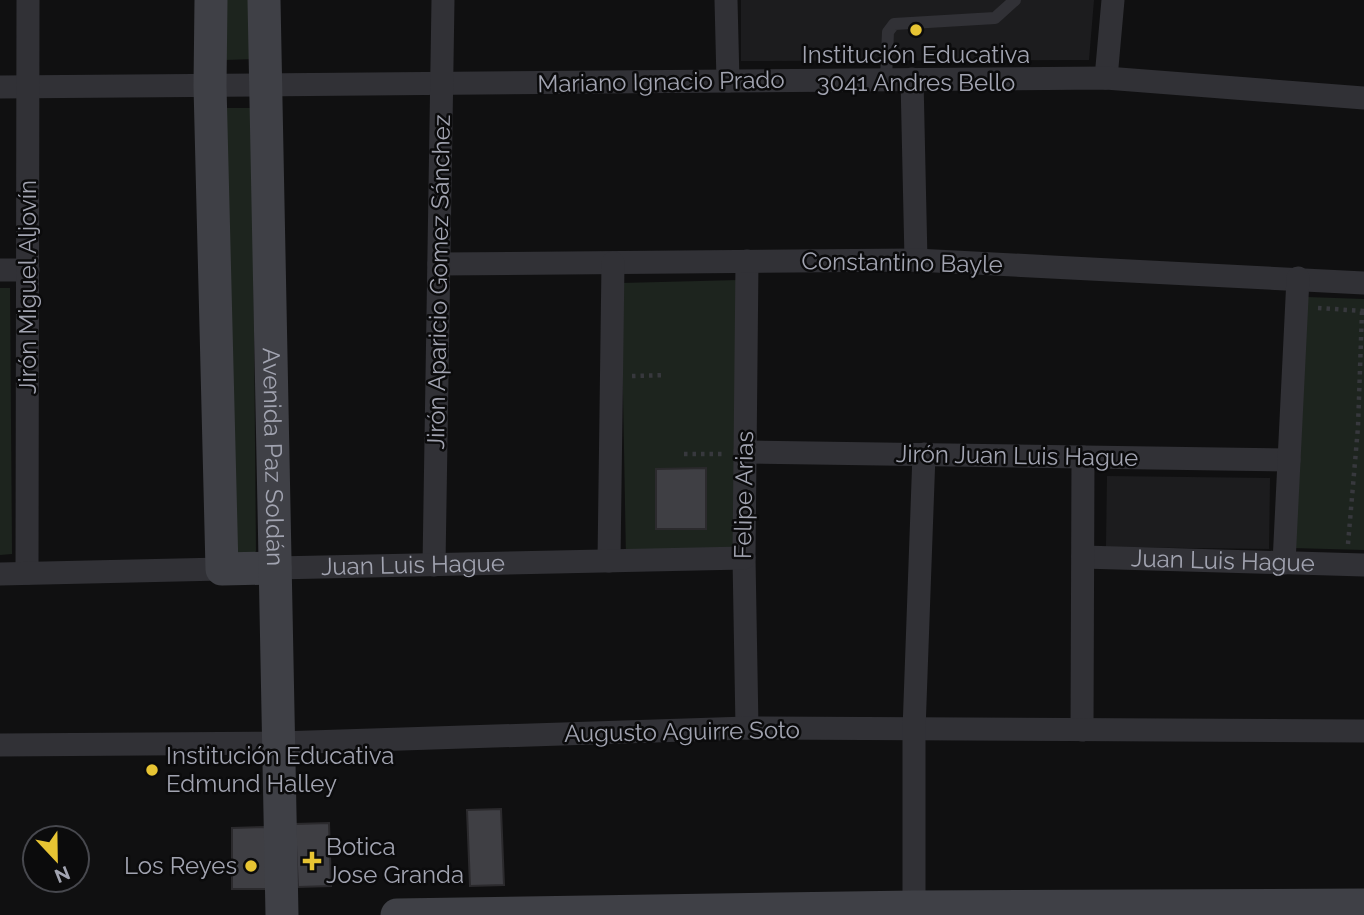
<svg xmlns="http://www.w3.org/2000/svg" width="1364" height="915" viewBox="0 0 1364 915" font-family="Raleway,sans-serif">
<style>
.built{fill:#1c1c1e}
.green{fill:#1d241e}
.building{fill:#3f3f44;stroke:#2b2a2d;stroke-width:2}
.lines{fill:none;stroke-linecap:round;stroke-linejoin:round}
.path{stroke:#37383d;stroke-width:4.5;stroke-dasharray:3.5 5;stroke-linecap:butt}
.lane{stroke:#313136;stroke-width:12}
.street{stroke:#313136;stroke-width:23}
.secondary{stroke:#3f4046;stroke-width:33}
.poi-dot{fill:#e7c433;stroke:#0b0b0c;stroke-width:2.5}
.labels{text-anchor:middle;stroke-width:5;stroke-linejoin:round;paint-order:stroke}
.poi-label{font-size:24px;fill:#a2a4b1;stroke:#0b0b0c;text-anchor:start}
.street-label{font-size:24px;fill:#a2a4b1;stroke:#0b0b0c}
</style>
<rect width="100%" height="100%" fill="#101011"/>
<g class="built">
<path d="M741 0H1094L1089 60 741 61Z"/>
<path d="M1107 476 1270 478 1269 549 1106 547Z"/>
</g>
<g class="green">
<path d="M225 0H254L255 59 225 60Z"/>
<path d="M226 108H252L256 556H230Z"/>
<path d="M739 280 742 555 626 558 621 283Z"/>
<path d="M0 288H10L12 554 0 555Z"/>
<path d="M1307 297 1364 299V550L1292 548Z"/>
</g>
<g class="building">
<path d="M706 468V529H656V469Z"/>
<path d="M501 809 504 885 470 886 467 810Z"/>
<path d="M329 823 331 886 298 887 295 824Z"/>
<path d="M266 827V889H232V828Z"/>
</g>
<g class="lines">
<g class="path">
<path d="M1318 308 1364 311"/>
<path d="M632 376 666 375"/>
<path d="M684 454H726"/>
<path d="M1348 544 1358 427 1362 311"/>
</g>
<path class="lane" d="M886 79 888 32 894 24 995 18 1015 0"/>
<g class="street">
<path d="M726 0 728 81"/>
<path d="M1106 78 1113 0"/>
<path d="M912 79 916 260"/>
<path d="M0 87 1106 78 1364 98"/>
<path d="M747 261 744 558 747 728"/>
<path d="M439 264 916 260 1364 283"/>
<path d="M0 270H28"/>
<path d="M745 452 1289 460"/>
<path id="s1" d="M1083 557 1364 565"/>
<path d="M609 561 613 263"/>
<path d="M1284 563 1298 278"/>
<path d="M434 565 443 0"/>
<path id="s2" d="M275 568 744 558"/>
<path d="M27 573 28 0"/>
<path d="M0 574 222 569"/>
<path d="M1082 730 1083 457"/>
<path d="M0 745 279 743 747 728 1364 731"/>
<path d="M914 907V730L924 454"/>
</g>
<g class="secondary">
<path d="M211 0 210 86 222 569 275 568"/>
<path id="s3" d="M264 0 282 915"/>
<path d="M397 915 914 907 1364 905"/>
</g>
</g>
<g class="poi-dot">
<circle cx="916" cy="30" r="7"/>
<circle cx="152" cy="770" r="7"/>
<path d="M308.5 850.5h7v7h7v7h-7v7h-7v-7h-7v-7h7z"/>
<circle cx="251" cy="866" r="7"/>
</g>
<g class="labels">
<g class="poi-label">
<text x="916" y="63" text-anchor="middle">Institución Educativa<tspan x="916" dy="28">3041 Andres Bello</tspan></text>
<text x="166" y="764">Institución Educativa<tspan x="166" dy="28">Edmund Halley</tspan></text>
<text x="326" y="855">Botica<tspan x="326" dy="28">Jose Granda</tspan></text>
<text x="237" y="874" text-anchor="end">Los Reyes</text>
</g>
<g class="street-label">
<text transform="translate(661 82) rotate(-1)" y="8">Mariano Ignacio Prado</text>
<text transform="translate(902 263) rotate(1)" y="8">Constantino Bayle</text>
<text transform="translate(439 282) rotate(-89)" y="8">Jirón Aparicio Gomez Sánchez</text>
<text transform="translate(28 287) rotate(-90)" y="8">Jirón Miguel Aljovín</text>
<text transform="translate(1017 456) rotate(1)" y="8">Jirón Juan Luis Hague</text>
<text dy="8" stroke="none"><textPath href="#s3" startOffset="457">Avenida Paz Soldán</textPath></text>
<text transform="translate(744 495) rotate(-89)" y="8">Felipe Arias</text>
<text dy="8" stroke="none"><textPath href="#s1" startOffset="140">Juan Luis Hague</textPath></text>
<text dy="8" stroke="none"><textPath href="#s2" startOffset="138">Juan Luis Hague</textPath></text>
<text transform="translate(682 732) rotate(-1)" y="8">Augusto Aguirre Soto</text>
</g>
</g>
<g transform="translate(56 859) rotate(158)"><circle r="33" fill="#0b0b0c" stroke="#47484e" stroke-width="2"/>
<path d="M0-5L12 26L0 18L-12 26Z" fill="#e7c433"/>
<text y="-10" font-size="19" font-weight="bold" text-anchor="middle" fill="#a2a4b1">N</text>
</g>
</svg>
